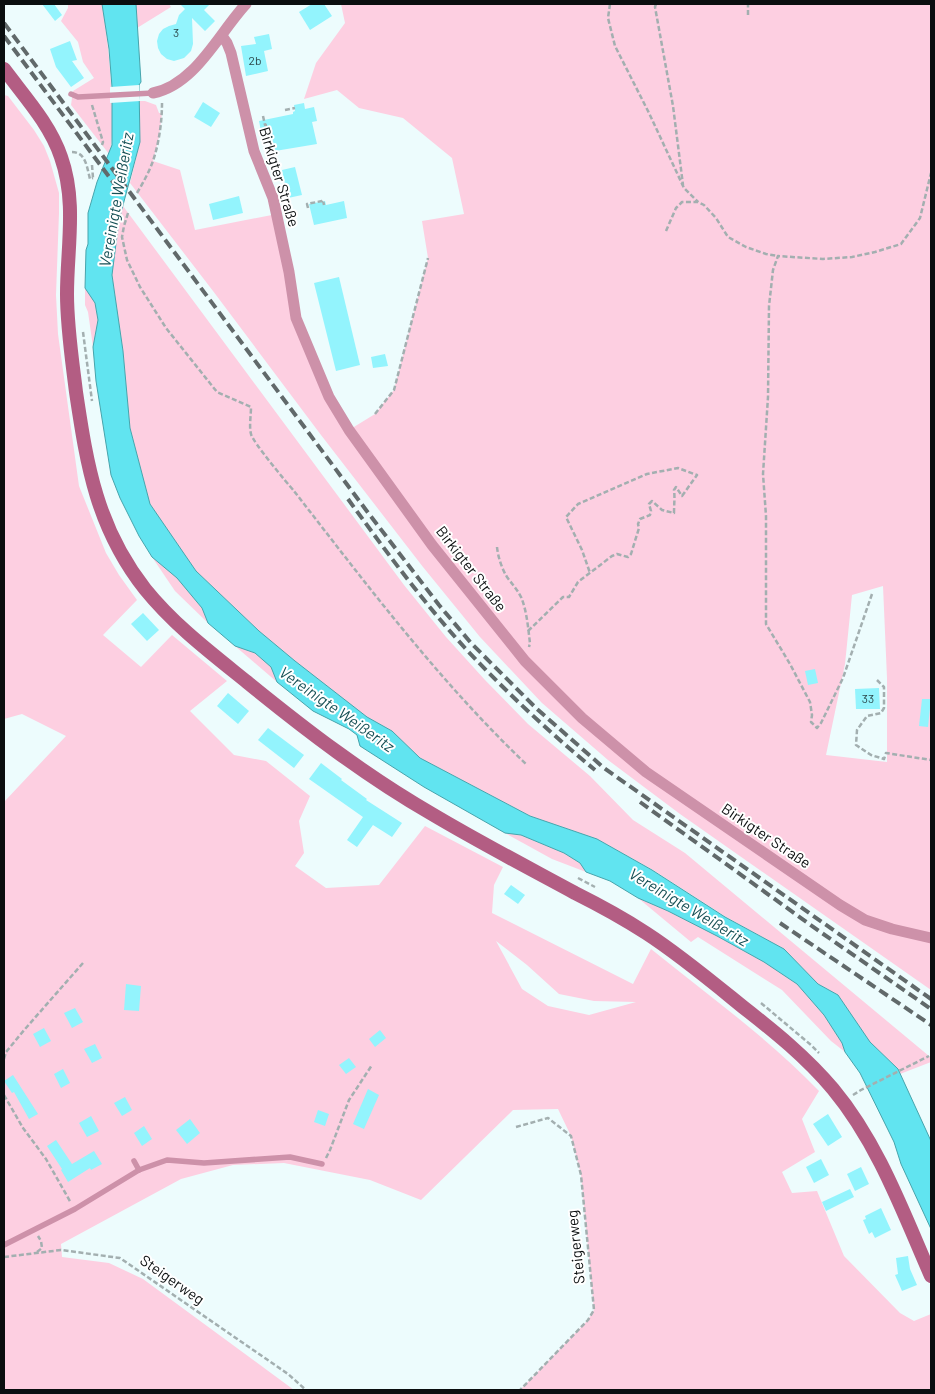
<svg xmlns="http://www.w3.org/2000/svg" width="935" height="1394" viewBox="0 0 935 1394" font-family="Barlow,sans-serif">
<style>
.green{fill:#fdcfe1;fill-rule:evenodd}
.water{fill:#61e4f0;stroke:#47a4ac}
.pier{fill:#edfcfd}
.building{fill:#93f4fd}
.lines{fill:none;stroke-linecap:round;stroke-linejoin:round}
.path{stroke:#a3afb0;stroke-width:2.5;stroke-dasharray:5 2.5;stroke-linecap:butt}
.service{stroke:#cd91a9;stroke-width:5.5}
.minor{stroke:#cd91a9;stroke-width:11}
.secondary{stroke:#b35d83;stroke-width:14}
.rail{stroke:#61696a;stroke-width:4;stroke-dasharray:10 5;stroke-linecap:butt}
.labels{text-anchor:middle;stroke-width:4;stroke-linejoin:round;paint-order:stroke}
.number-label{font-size:12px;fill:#2c484a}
.street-label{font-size:15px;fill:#0a0e0f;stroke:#fff}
.water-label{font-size:16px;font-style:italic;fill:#165055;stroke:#fff}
</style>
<rect width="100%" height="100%" fill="#edfcfd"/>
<g class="green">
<path d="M68 4H102C108 41 112 78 112 116 112 129 113 142 109 154L71 105 73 91 94 78 83 62 78 42 61 21 68 8Z"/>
<path d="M136 4H169L171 7 137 28Z"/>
<path d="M341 4H931V990L680 814 608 760 542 703 480 637 423 567 321 435 213 291 130 183 140 142V101H145L156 105 159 113H162L159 137 153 161 180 170 195 230 277 214 296 318 349 430 375 414 394 390 428 258 422 221 464 214 452 158 403 118 359 108 337 90 304 99 316 63 345 23ZM883 586 887 678V762L826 755 845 664 852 595Z"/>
<path d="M4 95 8 96 34 130 44 146 50 161 59 193V213L56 295 58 334 79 486 106 553 119 575 137 600 103 635 141 667 172 635 227 681 190 711 234 755 266 761 310 796 299 821 304 853 295 866 326 888 379 885 425 826 503 867 494 885 492 913 633 984 651 949C708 995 768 1038 819 1091L802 1119 815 1152 782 1172 792 1193 817 1191 844 1256 900 1313 914 1321 931 1314V1390H520L588 1320 594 1310 581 1175 571 1136 558 1109 513 1110 421 1200 370 1180 284 1163 233 1165 181 1179 61 1244 62 1257 109 1263 143 1279 294 1390H4V802L66 736 22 714 4 719ZM496 941 527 965 559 994 594 1001 636 1002 589 1015 548 1006 522 989Z"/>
<path d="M123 206 404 585 446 637 485 680 528 724 590 776 633 820 685 853 929 1056 931 1058V1062L900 1074 898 1069 870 1042 838 995 818 984 784 949 726 917 653 870 597 839 530 816 420 758 392 731 367 717 295 661 259 631 196 571 150 504 130 428 123 351 112 275 119 220Z"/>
<path d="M85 288 95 303 98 320 93 347 88 312 85 305Z"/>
<path d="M152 557 177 578 202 608 208 623 175 591Z"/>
<path d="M235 646 255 653 271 667 277 682Z"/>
<path d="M505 833 521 835 564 853 580 863 586 872 552 859Z"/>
<path d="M638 898 668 911 717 936 764 962 797 984 824 1015 842 1043 845 1052 831 1041 782 990 698 937 691 942Z"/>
</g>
<path class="water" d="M102 4H136L141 82 139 85 140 142 119 220 112 275 123 351 130 428 150 504 196 571 259 631 295 661 367 717 392 731 420 758 530 816 597 839 652 870 725 917 784 949 818 984 838 995 870 1042 898 1069 931 1141V1229L901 1164 894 1142 860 1073 845 1052 842 1043 824 1015 797 984 764 962 717 936 668 911 638 898 610 881 586 872 580 863 564 853 521 835 505 833 424 787 360 746 357 735 349 729 313 711 277 682 271 667 255 653 235 646 208 623 202 608 177 578 152 557 139 536 120 498 111 475 96 381 93 347 98 320 95 303 85 288 86 250 88 244V213L97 182 112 145V87L109 49Z"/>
<path class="pier" d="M139 85 140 101 110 103V87Z"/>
<g class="building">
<path d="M42 4H54L62 15 55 21Z"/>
<path d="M180 4H210L204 10 215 21 205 31 192 18 193 44 191 51 184 58 174 61 167 59 161 54 158 48 157 41 159 34 163 29 169 26 176 24 179 15 185 9Z"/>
<path d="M312 4H324L332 16 310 30 299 12Z"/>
<path d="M269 34 272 49 264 51 268 71 246 76 241 46 256 44 254 37Z"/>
<path d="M70 41 77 60 72 61 84 78 71 87 56 67 50 49Z"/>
<path d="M203 102 220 113 211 127 194 117Z"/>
<path d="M304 103 305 109 314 107 317 121 312 122 317 144 275 151 274 147 271 148 268 130 261 131 259 121 293 114V112L295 111 294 105Z"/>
<path d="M295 167 302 195 288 198 282 170Z"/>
<path d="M239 196 243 213 213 220 209 204Z"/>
<path d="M325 201 326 205 344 201 347 218 314 225 309 204Z"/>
<path d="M339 277 360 365 336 371 314 283Z"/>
<path d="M385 354 388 366 373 368 371 357Z"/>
<path d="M143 613 159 630 147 641 131 624Z"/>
<path d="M815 669 818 683 808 685 805 671Z"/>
<path d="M879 688 880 709H856L855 689Z"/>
<path d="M228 693 249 711 238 724 217 706Z"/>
<path d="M922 699H931L928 727 919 726Z"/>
<path d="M268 728 304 755 294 768 258 740Z"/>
<path d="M321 763 342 779 341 780 367 799 366 800 402 823 392 837 373 825 357 847 347 840 363 817 309 779Z"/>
<path d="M511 885 525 895 518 904 504 894Z"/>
<path d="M126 984 141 986 139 1011 124 1010Z"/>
<path d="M75 1008 83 1022 72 1028 64 1013Z"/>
<path d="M44 1028 51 1041 40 1047 33 1034Z"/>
<path d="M380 1030 386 1038 375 1047 369 1039Z"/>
<path d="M95 1044 102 1058 92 1063 84 1049Z"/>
<path d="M349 1058 356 1067 346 1074 339 1065Z"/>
<path d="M63 1069 70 1083 61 1088 54 1074Z"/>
<path d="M13 1075 38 1114 29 1119 14 1092 12 1093 4 1081Z"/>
<path d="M368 1089 379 1095 364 1129 353 1124Z"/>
<path d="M125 1097 132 1110 122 1116 114 1103Z"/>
<path d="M318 1110 329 1114 325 1126 314 1122Z"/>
<path d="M828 1114 842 1137 828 1146 813 1124Z"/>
<path d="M91 1116 99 1131 87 1137 79 1123Z"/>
<path d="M190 1119 200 1133 187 1144 176 1130Z"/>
<path d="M144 1126 152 1139 142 1146 134 1133Z"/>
<path d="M56 1140 72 1164 94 1151 102 1164 91 1170 90 1168 68 1182 61 1170 62 1169 47 1146Z"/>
<path d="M821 1159 829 1175 814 1183 806 1167Z"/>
<path d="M861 1167 869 1184 855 1191 847 1174Z"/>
<path d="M850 1189 854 1197 826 1211 822 1202Z"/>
<path d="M881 1208 891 1230 875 1238 872 1232 869 1234 863 1220 866 1219 865 1216Z"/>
<path d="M908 1256 910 1269 917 1285 902 1291 895 1275 898 1274 896 1258Z"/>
</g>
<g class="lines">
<g class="path">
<path d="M610 4 608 18 615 46 649 113 684 188 698 202"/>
<path d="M656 4 655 7 673 106 683 185"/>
<path d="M748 15V4"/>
<path d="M92 105 103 142 102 145"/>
<path d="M285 110 295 108"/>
<path d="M263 116 265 125H267"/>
<path d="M72 152C86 152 87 168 90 179L93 178"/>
<path d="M92 165 93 178"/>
<path d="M137 193C143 183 149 172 153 161 159 143 162 122 162 103"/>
<path d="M308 208 307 204 322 201 323 200 324 205"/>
<path d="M128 213 124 226 122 237 127 260 140 287 166 328 217 392 251 407C251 415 249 427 251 434 252 441 287 483 294 491 367 585 439 681 526 764"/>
<path d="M666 231 676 208 682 202H698L704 205 716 218 728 237 746 247 766 254 778 256"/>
<path d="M83 332 92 401"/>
<path d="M375 414 394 390 428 258"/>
<path d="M497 547C498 557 502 569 507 577 512 584 517 589 521 597 527 611 528 628 530 643L529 647"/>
<path d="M872 594 843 678 821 723 817 728 811 722 812 715 810 702 790 664 766 624V516L763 474 768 397 769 306 773 270 778 256 823 259 852 257 875 252 901 244 920 218 931 173"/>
<path d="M528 631 563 597H569L578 582 612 556 617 554 628 557 631 554 639 528 638 524 640 519 650 515 651 511 649 504 652 501 662 510 674 513C674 505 675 497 674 490L676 487 682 496 697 475 678 468 647 474 578 504 566 517 582 550 590 573"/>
<path d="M877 680 884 687V708L881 713 867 716 857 730 856 745 871 755 884 759 886 753 931 760"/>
<path d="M578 878 595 887"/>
<path d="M761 1003 811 1045 819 1053"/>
<path d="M4 1059 6 1052 25 1029 83 963"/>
<path d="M4 1095 23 1128 46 1159 71 1203"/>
<path d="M853 1095 861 1090 929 1056"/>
<path d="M516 1127 548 1118 571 1136 581 1175 594 1310 588 1320 520 1390"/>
<path d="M326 1158 330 1150 349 1100 372 1065"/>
<path d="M37 1252 42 1248 41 1241 38 1236"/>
<path d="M4 1257 61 1250 120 1258 288 1374 306 1390"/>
</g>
<g class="service">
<path d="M71 94 78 97 153 93"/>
<path d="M134 1161 139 1170"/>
<path d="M4 1245 75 1209 139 1170 167 1160 204 1163 290 1157 322 1164"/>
</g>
<g class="minor">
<path d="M222 36 227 43 231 53 254 151 273 198 289 272 296 318 329 397 349 430 432 545 525 661 582 718 646 772 840 905 865 920 892 929 931 938"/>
<path d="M153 93C195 85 219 33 246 4"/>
</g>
<path class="secondary" d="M4 69C24 96 50 124 61 157 77 202 67 248 67 294 67 327 72 359 76 392 87 466 97 528 145 589 174 625 211 653 247 682 306 730 366 776 432 814 479 842 527 867 575 893 599 905 623 918 646 933 680 955 711 981 743 1007 775 1032 806 1057 833 1089 878 1143 903 1212 931 1276"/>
<g class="rail">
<path d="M4 23 366 510 439 605 471 643 537 709 604 768 931 999"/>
<path d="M4 36 119 190"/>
<path d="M348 499C385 550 423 602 465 648 506 692 549 732 595 770"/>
<path d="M640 802 819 931 931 1009"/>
<path d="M780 923 931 1025"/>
</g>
</g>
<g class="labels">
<g class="number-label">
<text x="176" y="37">3</text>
<text x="255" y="65">2b</text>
<text x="868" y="703">33</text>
</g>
<g class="street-label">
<text transform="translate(279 177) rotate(73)" y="5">Birkigter Straße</text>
<text transform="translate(471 569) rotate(52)" y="5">Birkigter Straße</text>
<text transform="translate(766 836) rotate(34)" y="5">Birkigter Straße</text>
<text transform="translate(576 1247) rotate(-96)" y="5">Steigerweg</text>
<text transform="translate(172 1280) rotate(35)" y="5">Steigerweg</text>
</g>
<g class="water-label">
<text transform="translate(116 200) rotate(-80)" y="6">Vereinigte Weißeritz</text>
<text transform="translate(337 709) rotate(35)" y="6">Vereinigte Weißeritz</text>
<text transform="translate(689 907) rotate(31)" y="6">Vereinigte Weißeritz</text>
</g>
</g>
<rect width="935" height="1394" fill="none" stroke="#0a0e0f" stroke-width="10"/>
</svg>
